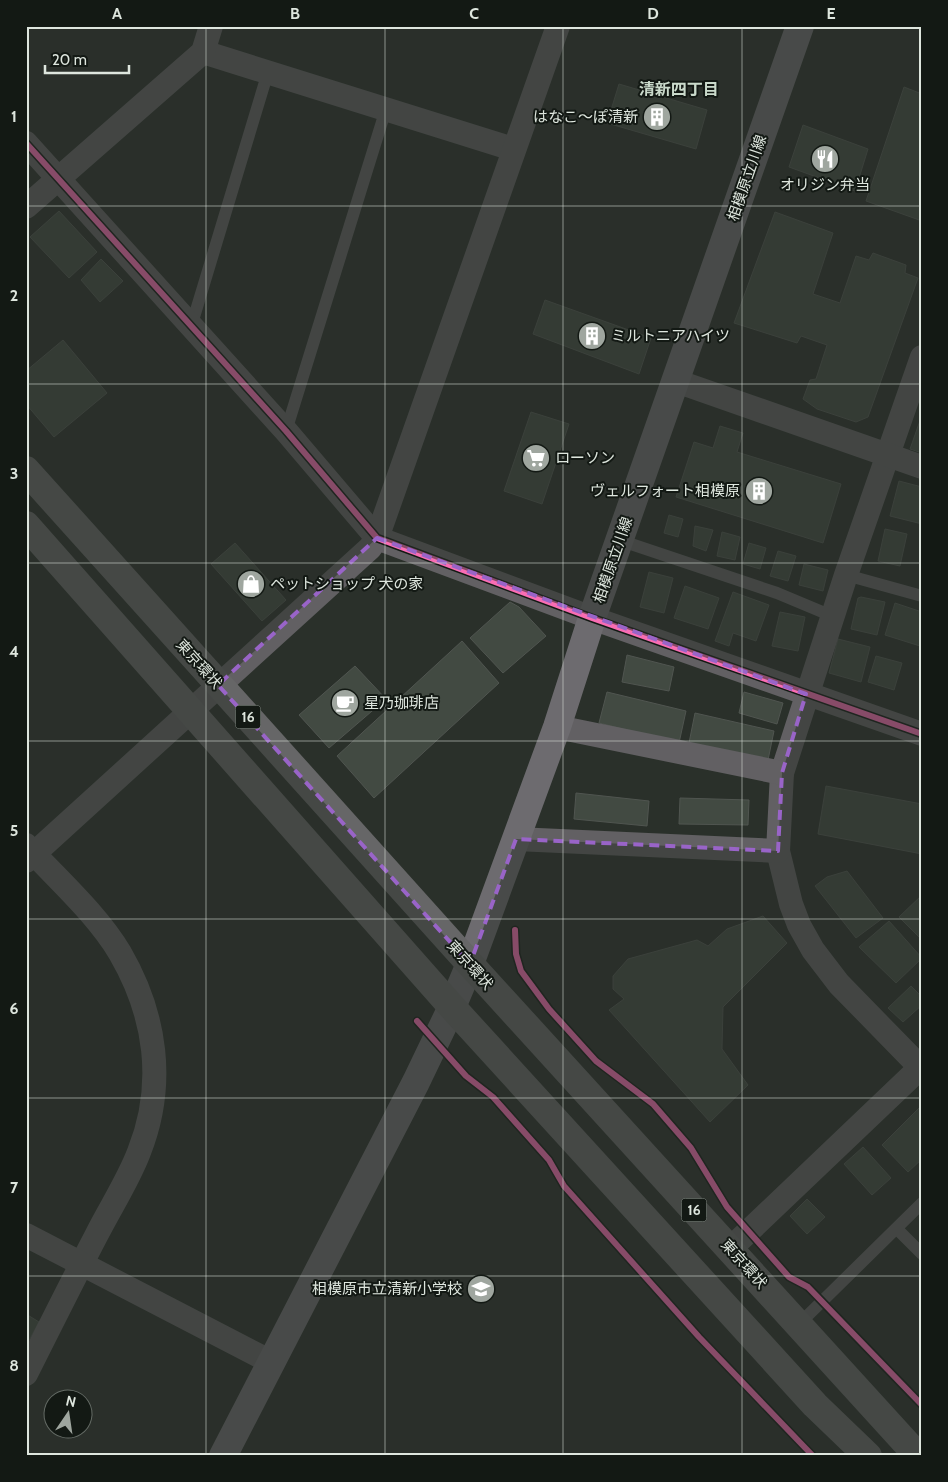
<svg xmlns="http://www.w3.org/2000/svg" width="948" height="1482" viewBox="0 0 948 1482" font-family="Cabin,'Noto Sans JP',sans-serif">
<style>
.building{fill:#424a42;stroke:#505550}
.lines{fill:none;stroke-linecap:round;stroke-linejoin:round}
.lane{stroke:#626063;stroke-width:12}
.street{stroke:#626063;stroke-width:24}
.secondary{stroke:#6d6b6f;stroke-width:28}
.highway{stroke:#666667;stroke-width:28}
.cycleway-casing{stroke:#131914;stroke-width:9}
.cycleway{stroke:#f96db3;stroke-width:6}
.marked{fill:none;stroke:#9964c8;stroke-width:4;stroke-dasharray:10 6;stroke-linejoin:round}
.grid{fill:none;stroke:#dee6de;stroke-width:1;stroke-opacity:0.55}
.labels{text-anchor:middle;stroke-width:4;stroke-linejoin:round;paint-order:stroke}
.shield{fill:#131914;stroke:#a1a8a1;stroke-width:1}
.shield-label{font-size:14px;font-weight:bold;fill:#dee6de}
.poi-label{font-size:15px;fill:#dee6de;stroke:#131914;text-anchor:start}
.street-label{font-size:15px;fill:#dee6de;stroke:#131914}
.neighbourhood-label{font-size:16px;font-weight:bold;fill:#cadacb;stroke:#131914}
.neatline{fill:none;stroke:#dee6de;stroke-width:2}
.grid-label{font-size:16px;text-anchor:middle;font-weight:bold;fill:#dee6de}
</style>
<rect width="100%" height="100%" fill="#2a302a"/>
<g class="building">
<path d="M619 84 707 110 696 149 607 123Z"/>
<path d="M904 87 922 94V221L866 201Z"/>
<path d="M803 125 868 149 855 191 789 167Z"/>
<path d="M59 211 97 252 69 278 30 237Z"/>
<path d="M775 212 833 233 813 294 840 303 856 256 869 260 873 253 906 265 905 273 918 278 868 417 856 422 817 409 803 399 810 380 816 379 827 345 801 336 797 343 734 323Z"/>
<path d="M101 259 123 281 100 302 81 280Z"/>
<path d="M545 300 651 338 639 374 533 334Z"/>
<path d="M63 340 107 393 54 437 26 404V371Z"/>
<path d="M531 412 569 424 542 504 504 491Z"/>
<path d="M922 415V453L910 449Z"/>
<path d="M720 426 743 433 737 452 841 484 823 543 676 497 694 442 713 448Z"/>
<path d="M899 481 922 487V524L890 516Z"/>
<path d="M669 515 683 519 678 537 664 533Z"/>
<path d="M695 526 713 530 706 551 693 546Z"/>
<path d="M885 529 907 534 900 566 878 561Z"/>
<path d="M722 532 740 537 735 560 717 556Z"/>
<path d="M235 543 286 600 262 621 211 564Z"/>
<path d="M749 543 766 548 760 569 743 564Z"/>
<path d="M778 551 796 556 788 581 770 576Z"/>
<path d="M804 564 828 570 823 591 799 585Z"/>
<path d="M649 572 673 578 664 613 640 607Z"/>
<path d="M685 586 719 598 708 629 674 618Z"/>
<path d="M733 592 769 605 756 641 733 633 729 646 715 641Z"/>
<path d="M861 597 885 602 877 635 851 629 858 598Z"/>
<path d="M510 602 519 607 546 636 503 673 470 638Z"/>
<path d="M895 603 922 612 920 646 885 635Z"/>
<path d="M780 612 805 617 798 651 772 646Z"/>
<path d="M838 639 870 647 861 682 829 673Z"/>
<path d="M462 641 499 683 374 798 337 756Z"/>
<path d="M627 655 674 667 669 691 622 682Z"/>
<path d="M876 656 902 663 894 690 868 682Z"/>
<path d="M355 666 386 699 329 748 299 715Z"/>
<path d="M607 692 686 711 679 743 599 723Z"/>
<path d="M744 692 783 703 777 724 739 713Z"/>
<path d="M695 713 774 731 768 760 689 743Z"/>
<path d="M826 786 922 804V854L818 834Z"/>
<path d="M576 793 649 801 647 826 574 819Z"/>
<path d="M680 798 749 800 748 825 679 824Z"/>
<path d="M847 871 883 918 856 938 815 886 827 877Z"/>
<path d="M922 895V940L899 917Z"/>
<path d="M763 916 787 943 723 1007 722 1049 748 1085 710 1122 609 1010 624 999 613 989V976L628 959 697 940 708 946 727 929Z"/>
<path d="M889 921 922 958 896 983 859 947Z"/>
<path d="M911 986 922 997V1005L903 1022 888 1008Z"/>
<path d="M922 1105V1159L908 1172 882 1145Z"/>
<path d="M863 1147 891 1178 872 1195 844 1164Z"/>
<path d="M807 1199 825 1217 807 1234 790 1216Z"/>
<path d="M26 1314 39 1322 26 1346Z"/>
</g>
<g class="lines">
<g class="lane">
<path d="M191 327 268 72"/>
<path d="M286 431 386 109"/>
<path d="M619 540 777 593 832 616"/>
<path d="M846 575 922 596"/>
<path d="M897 1229 922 1254"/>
<path d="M799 1324 922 1203"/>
</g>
<g class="street">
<path d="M203 52 513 149"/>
<path d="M26 143 286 431 377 538 592 618 922 734"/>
<path d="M26 207 203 52 211 26"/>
<path d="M922 357 846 575 782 773 778 851 791 904 799 925 813 950 839 984 922 1069"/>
<path d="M676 381 922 467"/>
<path d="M557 727 782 773"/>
<path d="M516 839 778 851"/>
<path d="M26 845C57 879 96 913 120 953 156 1015 166 1084 139 1152 128 1181 110 1208 96 1236 72 1282 49 1328 26 1374"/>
<path d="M26 861 370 548 377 538 558 26"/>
<path d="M26 1235 271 1362"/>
<path d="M730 1249 922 1066"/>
</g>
<path class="secondary" d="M223 1456 416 1082 452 1007 470 964 557 727 592 618 800 26"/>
<g class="highway">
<path d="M26 470 470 964 918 1456"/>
<path d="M26 525 452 1007 815 1405 868 1456"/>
</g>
<defs>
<g id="cycleway">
<path d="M26 143 286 431 377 538 592 618 922 734"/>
<path d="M515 930 516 954 521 971 549 1009 596 1061 653 1104 691 1148 727 1207 789 1277 808 1287 922 1405"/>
<path d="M417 1021 466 1076 493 1097 549 1160 564 1186 699 1337 813 1456"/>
</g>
</defs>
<use href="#cycleway" class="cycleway-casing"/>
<use href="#cycleway" class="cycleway"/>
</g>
<path d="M0 0H948V1482H0ZM377 538 806 694 782 773 778 851 516 839 470 964 218 685Z" fill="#2a302a" fill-opacity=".55" fill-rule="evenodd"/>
<path class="marked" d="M377 538 806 694 782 773 778 851 516 839 470 964 218 685Z"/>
<path class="grid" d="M206 26V1456M385 26V1456M563 26V1456M742 26V1456M26 206H922M26 384H922M26 563H922M26 741H922M26 919H922M26 1098H922M26 1276H922"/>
<defs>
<symbol id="building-disc" viewBox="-11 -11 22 22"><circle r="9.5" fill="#9fa69f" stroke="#131914"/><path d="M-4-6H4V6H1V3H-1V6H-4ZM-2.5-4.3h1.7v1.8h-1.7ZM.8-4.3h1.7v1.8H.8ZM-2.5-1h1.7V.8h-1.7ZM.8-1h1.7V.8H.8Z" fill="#fff"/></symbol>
<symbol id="restaurant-disc" viewBox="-11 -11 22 22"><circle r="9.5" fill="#9fa69f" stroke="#131914"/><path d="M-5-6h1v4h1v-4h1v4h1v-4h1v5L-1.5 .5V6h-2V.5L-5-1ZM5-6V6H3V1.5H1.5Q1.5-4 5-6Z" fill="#fff"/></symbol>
<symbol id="supermarket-disc" viewBox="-11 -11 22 22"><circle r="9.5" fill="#9fa69f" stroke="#131914"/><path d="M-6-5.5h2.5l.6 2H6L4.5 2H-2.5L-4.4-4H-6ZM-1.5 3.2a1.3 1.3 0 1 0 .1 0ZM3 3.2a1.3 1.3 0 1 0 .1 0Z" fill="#fff"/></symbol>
<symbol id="shop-disc" viewBox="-11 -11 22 22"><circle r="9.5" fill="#9fa69f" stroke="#131914"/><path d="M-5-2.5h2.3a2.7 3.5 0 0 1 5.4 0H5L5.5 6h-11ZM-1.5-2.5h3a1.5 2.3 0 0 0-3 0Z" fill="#fff"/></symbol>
<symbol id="cafe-disc" viewBox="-11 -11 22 22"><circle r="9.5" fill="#9fa69f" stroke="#131914"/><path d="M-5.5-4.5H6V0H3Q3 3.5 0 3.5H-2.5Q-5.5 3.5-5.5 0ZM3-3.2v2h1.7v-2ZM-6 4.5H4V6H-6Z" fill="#fff"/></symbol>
<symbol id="school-disc" viewBox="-11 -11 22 22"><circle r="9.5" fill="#9fa69f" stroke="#131914"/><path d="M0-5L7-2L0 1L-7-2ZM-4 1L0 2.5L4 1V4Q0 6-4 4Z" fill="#fff"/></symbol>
</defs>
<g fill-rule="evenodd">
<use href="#building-disc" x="641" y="101" width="32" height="32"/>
<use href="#restaurant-disc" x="809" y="143" width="32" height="32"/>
<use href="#building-disc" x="576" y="320" width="32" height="32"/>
<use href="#supermarket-disc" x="520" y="442" width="32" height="32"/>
<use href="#building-disc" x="743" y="475" width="32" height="32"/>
<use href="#shop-disc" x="235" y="568" width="32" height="32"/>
<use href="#cafe-disc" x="329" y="687" width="32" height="32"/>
<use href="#school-disc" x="465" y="1273" width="32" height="32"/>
</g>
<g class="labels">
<g class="shield">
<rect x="235.5" y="705.5" width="25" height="23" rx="4"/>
<rect x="681.5" y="1198.5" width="25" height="23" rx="4"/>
</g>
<g class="shield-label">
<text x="248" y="722">16</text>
<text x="694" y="1215">16</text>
</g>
<g class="poi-label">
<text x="638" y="122" text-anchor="end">はなこ～ぽ清新</text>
<text x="825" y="190" text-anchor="middle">オリジン弁当</text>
<text x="611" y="341">ミルトニアハイツ</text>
<text x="555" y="463">ローソン</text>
<text x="740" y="496" text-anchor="end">ヴェルフォート相模原</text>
<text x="270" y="589">ペットショップ 犬の家</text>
<text x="364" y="708">星乃珈琲店</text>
<text x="462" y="1294" text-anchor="end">相模原市立清新小学校</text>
</g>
<g class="street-label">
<text transform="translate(747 178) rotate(-71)" y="5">相模原立川線</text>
<text transform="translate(613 560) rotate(-71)" y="5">相模原立川線</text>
<text transform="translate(199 664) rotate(48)" y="5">東京環状</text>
<text transform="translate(470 965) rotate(48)" y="5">東京環状</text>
<text transform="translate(744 1264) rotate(48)" y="5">東京環状</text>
</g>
<g class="neighbourhood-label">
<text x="679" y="95">清新四丁目</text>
</g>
</g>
<rect width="948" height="1482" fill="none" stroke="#131914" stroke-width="55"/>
<g transform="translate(68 1414) rotate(13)"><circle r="24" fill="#131914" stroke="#646b65"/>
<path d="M0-4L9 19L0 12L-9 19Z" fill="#9fa69f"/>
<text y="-8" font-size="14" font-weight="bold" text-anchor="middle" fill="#dee6de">N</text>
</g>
<path d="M45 65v8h84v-8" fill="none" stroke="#dee6de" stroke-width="2.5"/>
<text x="52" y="65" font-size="15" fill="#dee6de" stroke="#131914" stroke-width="4" paint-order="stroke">20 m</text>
<rect x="28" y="28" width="892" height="1426" class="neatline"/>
<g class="grid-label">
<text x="117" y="19">A</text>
<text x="295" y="19">B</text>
<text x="474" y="19">C</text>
<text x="653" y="19">D</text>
<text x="831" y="19">E</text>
<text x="14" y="122">1</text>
<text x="14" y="301">2</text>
<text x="14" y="479">3</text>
<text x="14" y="657">4</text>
<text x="14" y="836">5</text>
<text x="14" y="1014">6</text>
<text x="14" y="1193">7</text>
<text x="14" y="1371">8</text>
</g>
</svg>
